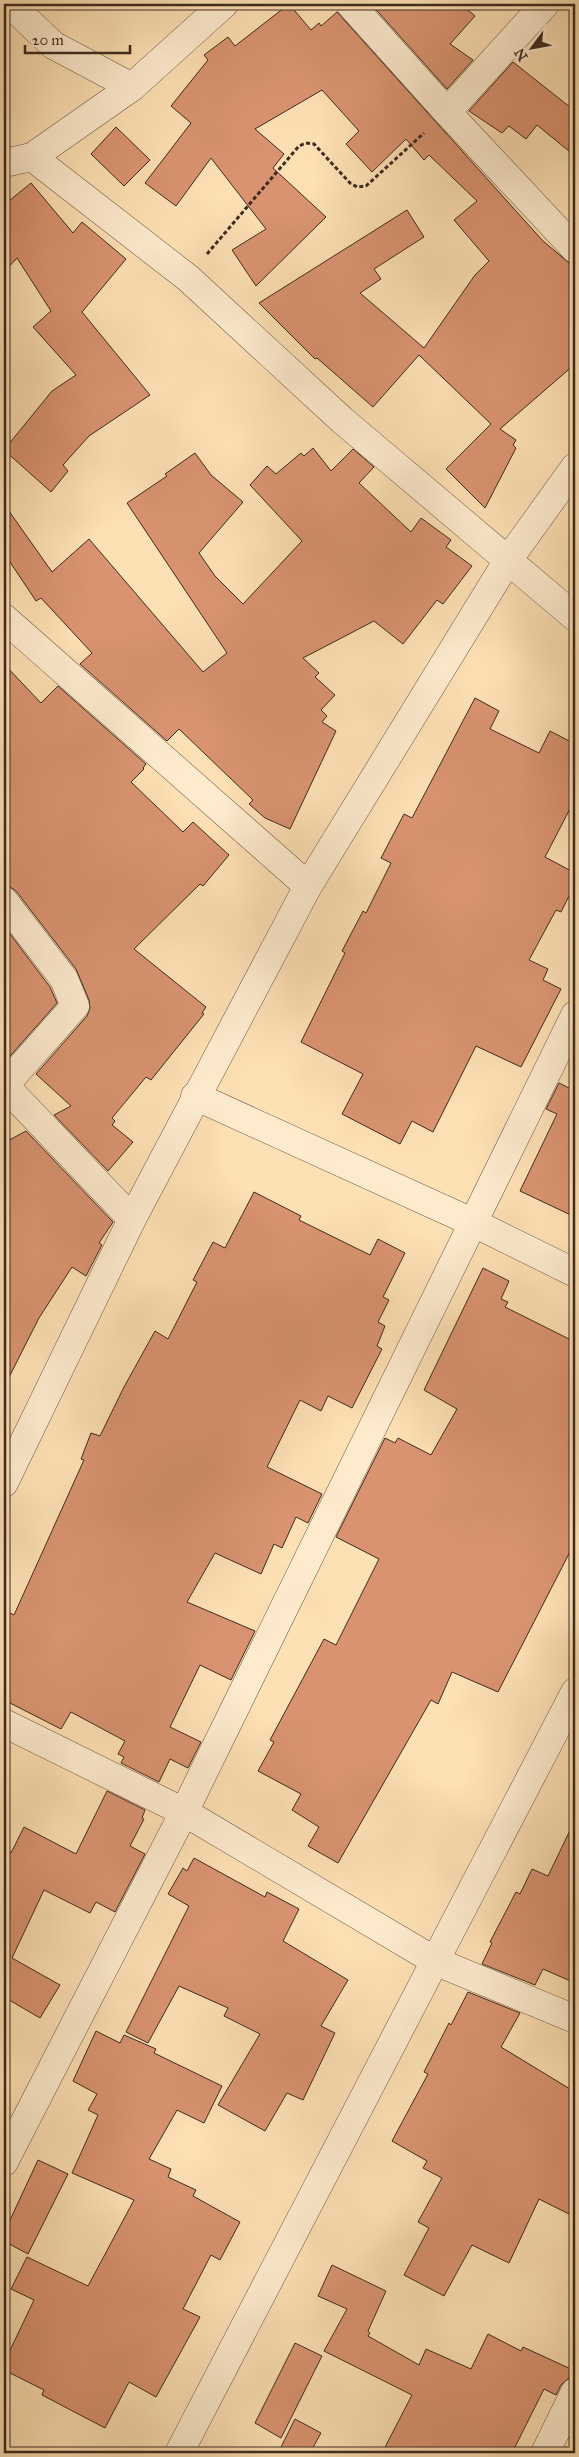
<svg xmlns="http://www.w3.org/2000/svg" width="579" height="2457" viewBox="0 0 579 2457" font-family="'IM FELL Great Primer',serif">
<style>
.building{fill:#d99370;stroke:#3e2a1e}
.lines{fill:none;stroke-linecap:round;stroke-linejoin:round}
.minor-casing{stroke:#6e5844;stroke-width:29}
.path{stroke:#3e2a1e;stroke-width:3;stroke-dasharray:4 2.5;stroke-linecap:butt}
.minor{stroke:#feebce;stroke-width:28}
</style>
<rect width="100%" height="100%" fill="#fde0b4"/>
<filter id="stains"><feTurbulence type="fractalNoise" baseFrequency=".004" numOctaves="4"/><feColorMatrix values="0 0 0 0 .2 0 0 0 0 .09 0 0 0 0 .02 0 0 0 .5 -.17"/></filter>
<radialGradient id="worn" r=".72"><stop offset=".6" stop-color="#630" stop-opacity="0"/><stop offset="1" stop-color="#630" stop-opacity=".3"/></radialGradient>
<g class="building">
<path d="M289 4 311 30 319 23 321 26 337 12 543 241 575 268V364L500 429 516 440 513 445 516 448 485 508 446 469 491 424 419 355 373 407 317 358 315 359 259 303 407 210 424 237 374 269 381 279 360 293 424 348 475 275 489 261 454 220 477 201 429 155 424 160 406 139 372 172 346 144 359 131 322 90 255 129 284 154 273 168 326 217 256 286 232 250 266 229 211 158 176 206 145 183 191 123 171 106 208 60 204 55 228 37 235 46Z"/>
<path d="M371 4H461L475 16 450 44 473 60 447 89Z"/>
<path d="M513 62 575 111V156L537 125 526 139 509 126 502 133 469 111Z"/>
<path d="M116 127 150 160 124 186 91 154Z"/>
<path d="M31 183 73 233 82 222 126 259 82 312 150 395 89 436 63 465 68 471 51 492 4 450 52 391 76 375 33 327 51 311 17 258 4 272V205Z"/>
<path d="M313 448 331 471 353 449 374 467 359 483 411 532 421 518 451 540 446 547 472 566 443 604 437 600 403 644 374 621 303 658 319 673 315 677 335 695 321 710 327 716 322 722 336 731 290 829 265 818 249 804 253 800 179 729 167 741 80 664 92 653 41 598 36 601 4 553V504L52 572 89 539 203 672 227 653 127 503 167 476 165 474 195 453 211 475 243 502 199 553 215 576 243 604 302 541 250 485 267 466 276 474 301 453 304 456Z"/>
<path d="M4 664 41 703 58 686 146 764 143 768 144 769 131 782 183 832 193 822 229 855 203 886 200 884 134 949 206 1007 202 1013 204 1014 151 1080 146 1077 112 1118 115 1121 112 1125 133 1142 108 1171 54 1115 71 1106 36 1074 87 1016 90 1008 89 1000 76 969 16 891 10 887 4 886Z"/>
<path d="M475 698 499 711 490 729 539 753 550 731 575 744V799L545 857 575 873V884L561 912 556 910 529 960 548 969 543 980 561 989 521 1067 476 1046 433 1132 412 1121 400 1144 342 1114 363 1074 301 1042 345 953 342 951 363 911 366 913 391 863 381 858 404 814 412 818Z"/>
<path d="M4 926 50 987 57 1003 4 1063Z"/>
<path d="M575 1075V1217L520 1191 557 1114 546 1109 559 1083 569 1088Z"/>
<path d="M26 1131 113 1222 99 1243 102 1245 86 1276 72 1267 39 1318 4 1387V1143Z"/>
<path d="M254 1192 301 1216 299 1220 370 1255 378 1239 405 1253 383 1297 389 1300 378 1322 385 1326 377 1346 382 1349 352 1408 328 1396 321 1411 300 1400 267 1467 322 1494 308 1523 296 1517 282 1548 274 1544 261 1574 215 1553 187 1602 255 1631 231 1680 200 1665 170 1727 201 1742 188 1768 170 1759 159 1782 121 1763 124 1757 118 1754 125 1741 71 1712 61 1729 4 1700V1610L14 1615 84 1460 81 1459 91 1433 100 1436 124 1387 155 1331 168 1339 197 1282 193 1280 213 1242 225 1248Z"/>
<path d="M483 1268 509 1281 501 1299 508 1302 505 1307 575 1342V1542L498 1692 452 1672 438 1704 431 1700 338 1863 308 1846 319 1827 292 1810 301 1794 258 1771 274 1742 270 1740 324 1639 336 1645 379 1559 336 1537 385 1438 395 1443 398 1438 431 1455 457 1409 424 1390Z"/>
<path d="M107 1791 145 1810 142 1818 144 1819 130 1846 145 1854 115 1912 96 1902 90 1913 44 1890 12 1958 60 1985 40 2018 4 1997V1848L11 1853 24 1827 76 1854Z"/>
<path d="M575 1820V1983L543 1969 535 1985 482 1964 492 1943 490 1942 516 1892 520 1894 532 1869 548 1876Z"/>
<path d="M194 1858 265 1897 267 1892 299 1909 283 1941 348 1980 321 2026 335 2033 303 2100 287 2093 265 2131 218 2105 260 2034 224 2016 228 2008 179 1986 148 2043 126 2032 189 1906 168 1894 183 1868 187 1871Z"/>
<path d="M468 1992 520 2013 501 2047 575 2092V2217L539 2199 509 2263 472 2245 444 2296 404 2275 429 2228 418 2222 442 2178 423 2168 427 2161 392 2141 428 2074 424 2072 449 2023 451 2025Z"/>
<path d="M96 2031 120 2043 124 2035 156 2049 154 2053 222 2086 204 2123 177 2110 149 2159 171 2169 168 2177 196 2190 193 2196 240 2222 220 2260 211 2255 183 2309 200 2317 156 2397 129 2382 105 2428 42 2395 44 2390 4 2370V2363L34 2300 11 2289 27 2257 88 2286 134 2200 72 2173 98 2115 88 2110 97 2094 73 2081Z"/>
<path d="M38 2160 68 2174 28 2254 4 2241V2233Z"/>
<path d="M332 2265 386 2291 368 2331 370 2333 368 2336 419 2365 426 2349 471 2369 488 2334 521 2351 523 2347 573 2370 569 2378 561 2385 556 2395 544 2389 512 2453H382L412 2395 324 2351 347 2309 318 2296Z"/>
<path d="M295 2343 322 2356 281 2438 255 2423Z"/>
<path d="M295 2419 321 2433 310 2453H278Z"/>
</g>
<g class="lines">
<defs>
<g id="minor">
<path d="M10 4 53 45 132 87"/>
<path d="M350 4 447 112 575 249"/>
<path d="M447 112 545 4"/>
<path d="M32 157 188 278 342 420 575 617"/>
<path d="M4 163 32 157 132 87 224 4"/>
<path d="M4 618 308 886"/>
<path d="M4 901 64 979 75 1006 4 1086"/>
<path d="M4 1085 132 1219"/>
<path d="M195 1096 474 1223 575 1273"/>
<path d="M4 1483 132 1219 308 886 508 560 575 467"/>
<path d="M4 1723 184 1812 437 1962 575 2019"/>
<path d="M4 2162 184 1812 575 1015"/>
<path d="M179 2453 575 1692"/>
<path d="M545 2453 575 2392"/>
</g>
</defs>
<use href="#minor" class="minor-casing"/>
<path class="path" d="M207 254 299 146 306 143 314 144 350 183 357 187 366 186 424 133"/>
<use href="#minor" class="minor"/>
</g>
<rect width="579" height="2457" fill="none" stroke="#fde0b4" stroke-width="20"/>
<rect x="5" y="5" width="569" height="2447" fill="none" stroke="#3e2a1e" stroke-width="2.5"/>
<rect x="10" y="10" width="559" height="2437" fill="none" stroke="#3e2a1e"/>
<g transform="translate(532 48) rotate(238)" stroke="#feebce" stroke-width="4" paint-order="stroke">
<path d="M0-4L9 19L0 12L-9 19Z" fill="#3e2a1e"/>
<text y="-8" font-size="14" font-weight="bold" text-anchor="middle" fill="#3e2a1e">N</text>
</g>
<path d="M25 45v8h105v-8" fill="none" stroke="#3e2a1e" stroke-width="2.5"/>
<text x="32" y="45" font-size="15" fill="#3e2a1e" stroke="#feebce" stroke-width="4" paint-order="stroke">20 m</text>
<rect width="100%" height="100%" filter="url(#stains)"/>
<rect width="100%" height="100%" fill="url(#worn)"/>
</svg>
